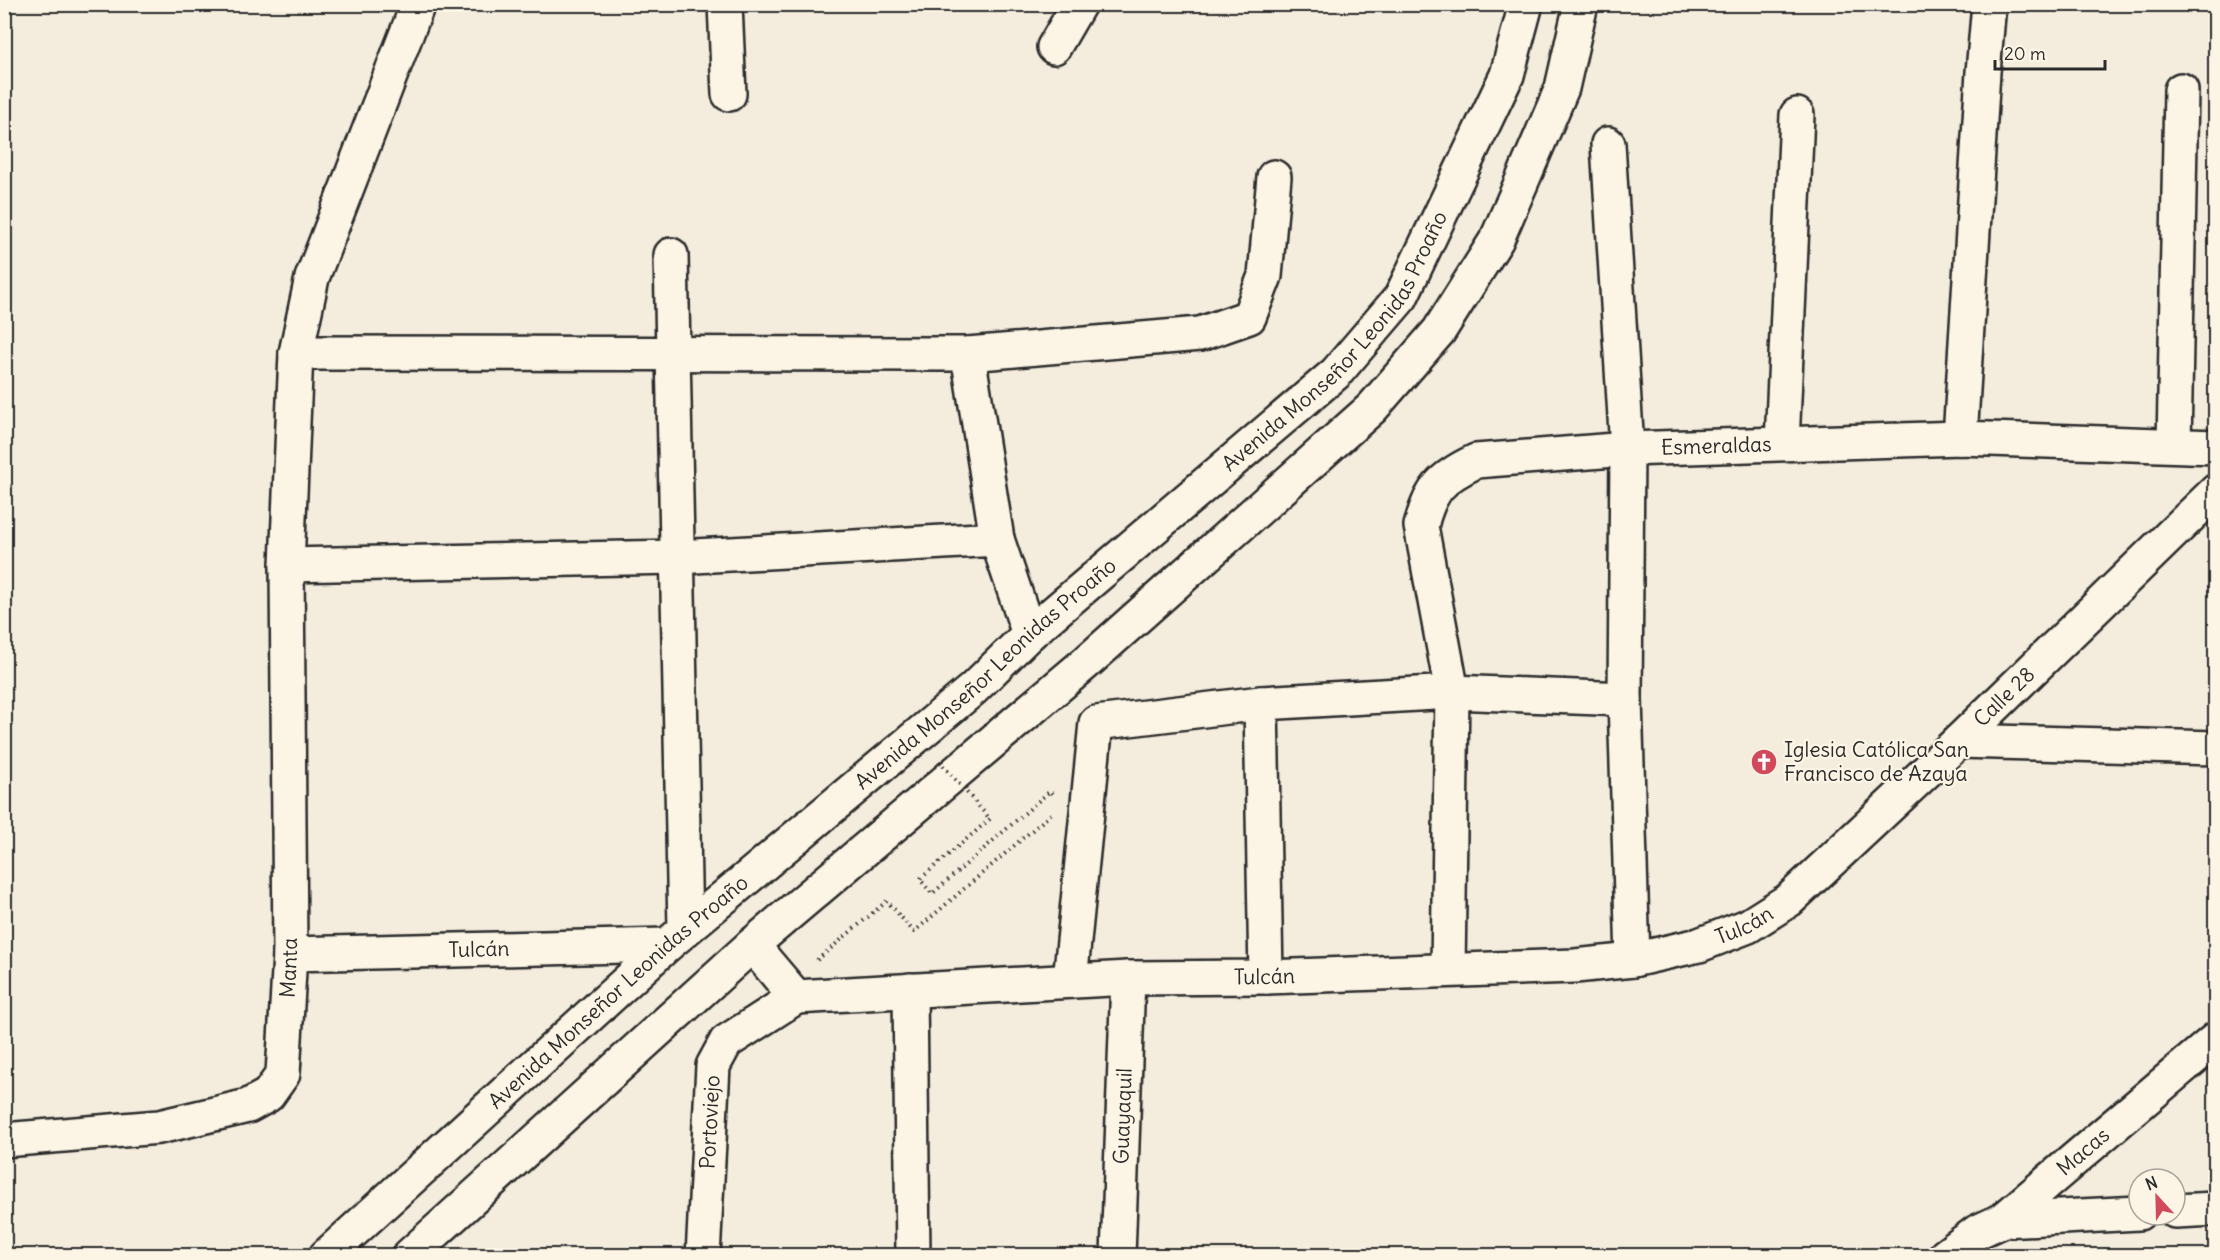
<svg xmlns="http://www.w3.org/2000/svg" width="2220" height="1260" viewBox="0 0 2220 1260" font-family="Delius,sans-serif">
<style>
.lines{fill:none;stroke-linecap:round;stroke-linejoin:round}
.minor-casing{stroke:#2b2b2b;stroke-width:38}
.major-casing{stroke:#2b2b2b;stroke-width:38}
.path{stroke:#2b2b2b;stroke-width:4;stroke-dasharray:1.5 4.5;stroke-linecap:butt}
.minor{stroke:#fcf5e5;stroke-width:33}
.major{stroke:#fcf5e5;stroke-width:33}
.path-bridge{stroke:#2b2b2b;stroke-width:4;stroke-dasharray:1.5 4.5;stroke-linecap:butt}
.labels{text-anchor:middle;stroke-width:4.5;stroke-linejoin:round;paint-order:stroke}
.street-label{font-size:21px;fill:#2b2b2b;stroke:#fcf5e5}
.poi-label{font-size:21px;fill:#2b2b2b;stroke:#fcf5e5;text-anchor:start}
</style>
<rect width="100%" height="100%" fill="#f4edde"/>
<filter id="ink" filterUnits="userSpaceOnUse"><feTurbulence type="fractalNoise" baseFrequency=".0167" numOctaves="2"/><feDisplacementMap in="SourceGraphic" scale="12" xChannelSelector="R" yChannelSelector="G"/><feConvolveMatrix kernelMatrix="1 2 1 2 8 2 1 2 1" color-interpolation-filters="sRGB"/></filter>
<g filter="url(#ink)">
<g class="lines">
<defs>
<g id="minor">
<path d="M725 4 729 94"/>
<path d="M1054 47 1079 4"/>
<path d="M1608 144 1627 449 1625 699 1633 960"/>
<path d="M671 255 685 929"/>
<path d="M296 353 968 354 1200 334 1249 317 1265 276 1274 177"/>
<path d="M968 354 997 539"/>
<path d="M1960 438 1983 72 1989 4"/>
<path d="M1782 443 1797 115"/>
<path d="M2174 445 2181 90"/>
<path d="M287 565 677 557 997 539 1029 634"/>
<path d="M1261 703 1266 977"/>
<path d="M1959 741 2216 748"/>
<path id="s1" d="M752 945 796 997 1128 978 1266 977 1575 966 1633 960 1699 945 1748 926 1789 900 1959 741 2216 491"/>
<path id="s2" d="M290 954 667 945"/>
<path id="s3" d="M1448 969 1452 692 1421 526C1430 489 1442 477 1476 461L1627 449 1960 438 2216 447"/>
<path d="M1070 981 1096 723 1261 703 1452 692 1625 699"/>
<path d="M910 990 913 1256"/>
<path id="s4" d="M4 1140 159 1127 248 1106 268 1095 283 1074 290 954 287 565 296 353 312 278 418 4"/>
<path d="M2175 1211 2216 1209"/>
<path d="M2003 1220 2139 1213"/>
<path id="s5" d="M703 1256 713 1066 726 1042 796 997"/>
<path id="s6" d="M1118 1256 1128 978"/>
<path id="s7" d="M1945 1256 1977 1232 2003 1220 2216 1039"/>
</g>
<g id="major">
<path id="s8" d="M326 1256 667 945 973 689 1029 634 1336 373 1401 297 1507 75 1526 4"/>
<path d="M409 1256 752 945 1088 661 1372 408 1439 331 1497 239 1562 88 1581 4"/>
</g>
</defs>
<use href="#minor" class="minor-casing"/>
<use href="#major" class="major-casing"/>
<g class="path">
<path d="M990 819 920 879 932 894 1050 791 1053 795"/>
<path d="M817 960 887 901 914 932 1051 814"/>
</g>
<use href="#minor" class="minor"/>
<use href="#major" class="major"/>
<path class="path-bridge" d="M939 761 990 819"/>
</g>
</g>
<defs>
<symbol id="church-disc" viewBox="-11 -11 22 22"><circle r="9.5" fill="#d1495b" stroke="#fcf5e5"/><path d="M-1.2-6h2.4v3.5h3.3v2.4h-3.3V6h-2.4V-.1h-3.3v-2.4h3.3Z" fill="#fff"/></symbol>
</defs>
<g fill-rule="evenodd">
<use href="#church-disc" x="1749" y="747" width="30" height="30"/>
</g>
<g class="labels">
<g class="street-label">
<text dy="7" stroke="none"><textPath href="#s8" startOffset="1366">Avenida Monseñor Leonidas Proaño</textPath></text>
<text dy="7" stroke="none"><textPath href="#s3" startOffset="776">Esmeraldas</textPath></text>
<text dy="7" stroke="none"><textPath href="#s8" startOffset="880">Avenida Monseñor Leonidas Proaño</textPath></text>
<text dy="7" stroke="none"><textPath href="#s1" startOffset="1371">Calle 28</textPath></text>
<text dy="7" stroke="none"><textPath href="#s1" startOffset="1023">Tulcán</textPath></text>
<text dy="7" stroke="none"><textPath href="#s2" startOffset="189">Tulcán</textPath></text>
<text dy="7" stroke="none"><textPath href="#s4" startOffset="402">Manta</textPath></text>
<text dy="7" stroke="none"><textPath href="#s1" startOffset="537">Tulcán</textPath></text>
<text dy="7" stroke="none"><textPath href="#s8" startOffset="394">Avenida Monseñor Leonidas Proaño</textPath></text>
<text dy="7" stroke="none"><textPath href="#s6" startOffset="140">Guayaquil</textPath></text>
<text dy="7" stroke="none"><textPath href="#s5" startOffset="134">Portoviejo</textPath></text>
<text dy="7" stroke="none"><textPath href="#s7" startOffset="174">Macas</textPath></text>
</g>
<g class="poi-label">
<text x="1784" y="757">Iglesia Católica San<tspan x="1784" dy="24">Francisco de Azaya</tspan></text>
</g>
</g>
<rect width="2220" height="1260" fill="none" stroke="#fcf5e5" stroke-width="24"/>
<rect x="12" y="12" width="2196" height="1236" fill="none" stroke="#2b2b2b" stroke-width="2" filter="url(#ink)"/>
<g transform="translate(2157 1197) rotate(338)"><circle r="28" fill="#fcf5e5" stroke="#a8a49b" stroke-width="1.5"/>
<path d="M0-4.5L10 22L0 15L-10 22Z" fill="#d1495b"/>
<text y="-9" font-size="16" font-weight="bold" text-anchor="middle" fill="#2b2b2b">N</text>
</g>
<path d="M1995 60v9h110v-9" fill="none" stroke="#2b2b2b" stroke-width="3"/>
<text x="2004" y="60" font-size="18" fill="#2b2b2b" stroke="#fcf5e5" stroke-width="4.5" paint-order="stroke">20 m</text>
</svg>
